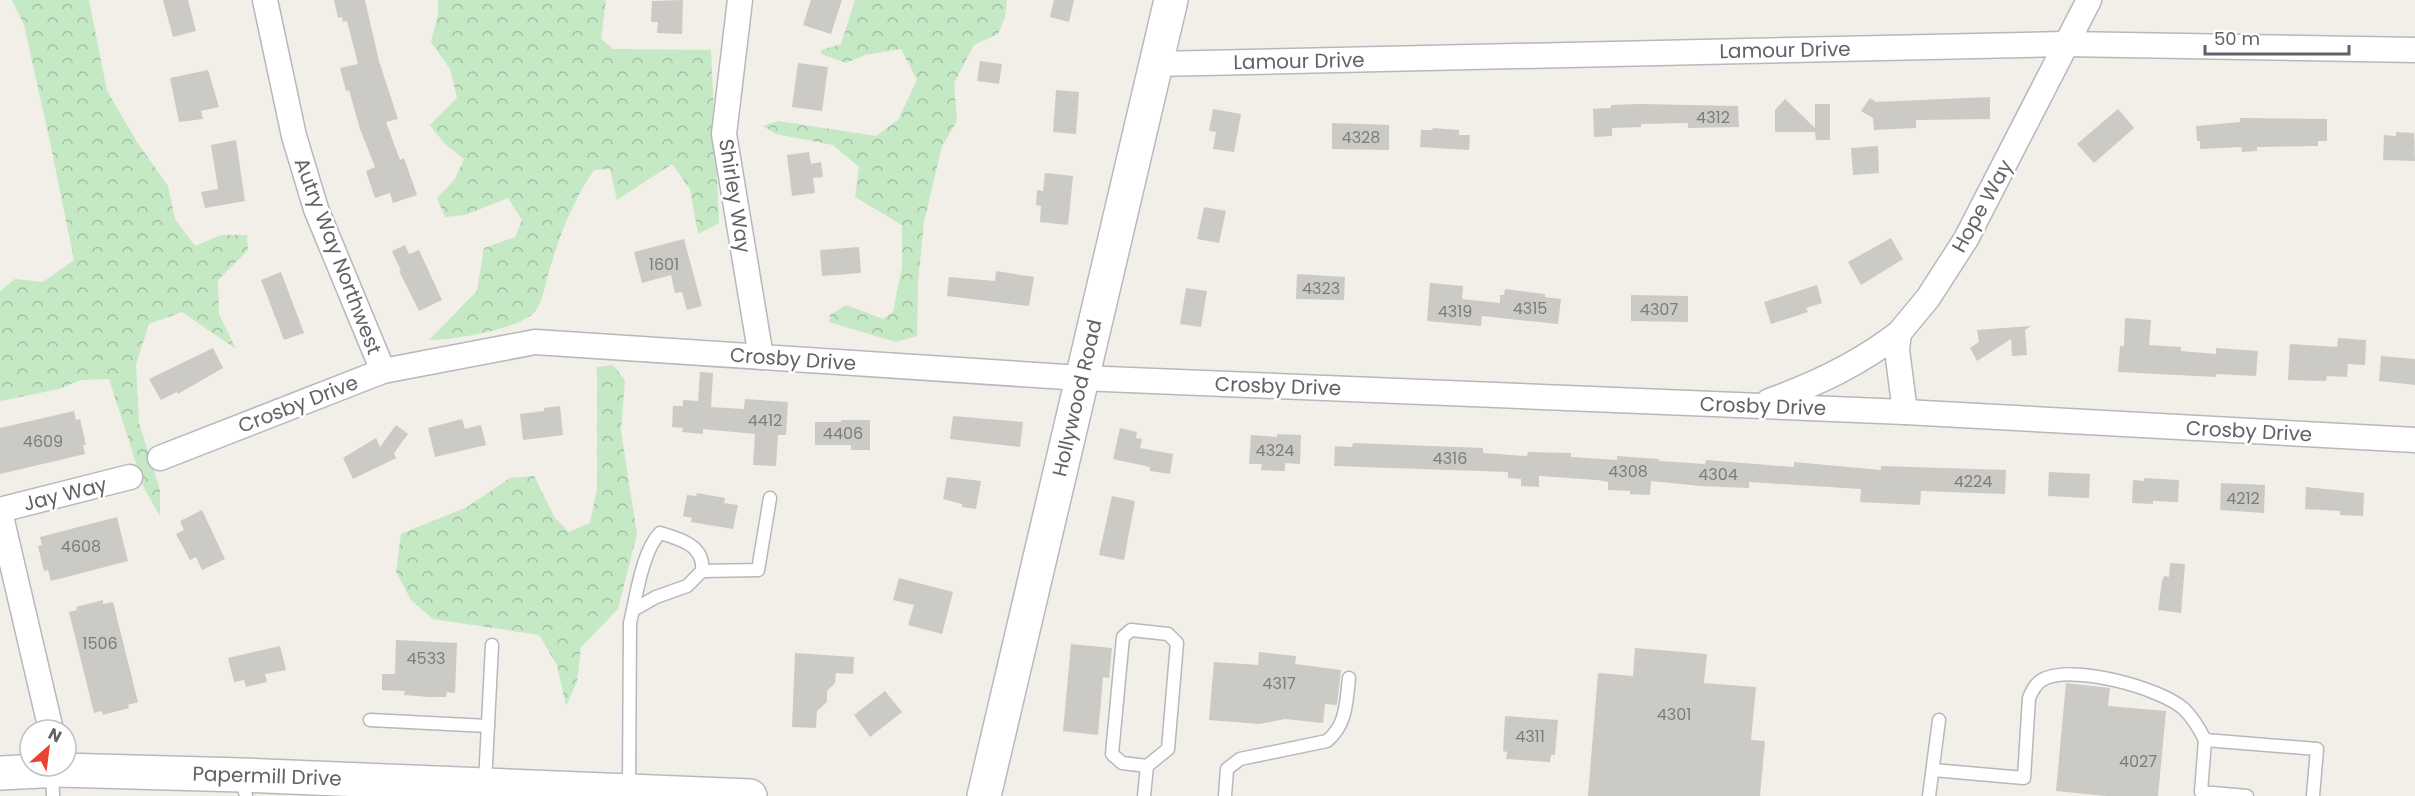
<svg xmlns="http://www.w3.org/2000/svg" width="2415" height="796" viewBox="0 0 2415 796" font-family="Poppins,sans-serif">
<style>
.forest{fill:url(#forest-crowns)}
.building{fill:#cccac5}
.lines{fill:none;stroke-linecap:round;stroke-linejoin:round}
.lane-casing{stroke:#b5b8bc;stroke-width:15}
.street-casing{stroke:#b5b8bc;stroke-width:27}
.secondary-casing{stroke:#b6babf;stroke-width:36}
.lane{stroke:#fff;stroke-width:12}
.street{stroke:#fff;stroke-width:24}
.secondary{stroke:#fff;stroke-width:33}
.labels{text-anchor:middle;stroke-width:5;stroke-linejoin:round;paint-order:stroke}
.number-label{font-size:16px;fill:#7a7d7f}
.street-label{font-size:20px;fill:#5f6368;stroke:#fff}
</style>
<defs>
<pattern id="forest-crowns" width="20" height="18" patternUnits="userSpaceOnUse" patternTransform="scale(1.5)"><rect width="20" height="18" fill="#c5e8c5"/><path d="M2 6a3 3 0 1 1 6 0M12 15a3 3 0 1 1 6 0" fill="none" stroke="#a3c0a4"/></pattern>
</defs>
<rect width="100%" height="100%" fill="#f1efe8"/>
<g class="forest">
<path d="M12 0H89L107 91 137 142 168 186 175 219 195 246 221 235H247L248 250 218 280 219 314 236 349 182 312 149 324 136 364 139 423 160 490V516L144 488 109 379 81 380 59 389 0 401V291L15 279 43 282 74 260 50 142 24 25Z"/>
<path d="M438 0H606L601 39 613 49 711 50 719 223 698 234 690 189 672 164 617 200 610 169 594 170C574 199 561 231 551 265 546 278 544 297 537 309 525 329 451 340 429 340L477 291 484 248 515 237 522 220 508 198 465 215 445 217 437 198 455 179 464 159 444 143 430 125 457 98 450 69 431 42 438 15Z"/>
<path d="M855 0H1007L1005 17 998 34 974 45 954 83 957 121 942 146 924 222 918 282 917 336 896 342 829 322 830 315 846 305 883 319 893 312 902 267V225L855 197 859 167 833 145 776 134 763 126 778 121 876 136 898 120 917 80 901 49 865 55 846 63 821 54 822 50 841 44Z"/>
<path d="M613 365 625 380 621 431 637 534 618 609 581 647 577 682 566 706 557 665 539 635 433 619 411 600 396 572 401 534 467 507 510 478 534 476 555 518 569 532 590 523 597 488V367Z"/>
</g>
<g class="building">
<path d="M163 0H188L196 31 173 37Z"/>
<path d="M334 0H365L379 61 398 119 386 122 400 160 404 158 417 195 393 203 390 193 375 198 366 171 375 167 360 129 349 90 346 91 340 68 358 64 347 21 343 22 342 17 338 18Z"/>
<path d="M683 0 682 34 657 33 658 22H651L652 1Z"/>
<path d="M811 0H842L831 34 803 25Z"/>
<path d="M1054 0H1074L1069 22 1050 17Z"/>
<path d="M980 61 1002 64 999 84 977 81Z"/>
<path d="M798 63 828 67 822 111 792 107Z"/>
<path d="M208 70 219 107 201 111 203 119 179 122 170 78Z"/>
<path d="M1056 90 1079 92 1076 134 1053 132Z"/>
<path d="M1990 97V119L1916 120V128L1874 130 1873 118 1861 111 1870 98 1876 102Z"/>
<path d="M1785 99 1815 128V104H1830V140H1816L1815 132H1775V110Z"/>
<path d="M1640 104 1738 106 1739 127 1688 128V123L1641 124V127L1612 128V136L1594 137 1593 109 1611 108V105Z"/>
<path d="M1213 109 1241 114 1234 152 1213 149 1216 132 1209 131Z"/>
<path d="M2118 109 2134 128 2094 163 2077 144Z"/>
<path d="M2240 118 2327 119V141H2318V146L2257 147V151L2242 152 2241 147 2200 149V141H2197L2196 126 2240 122Z"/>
<path d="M1332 123 1389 125V150L1332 149Z"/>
<path d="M1433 128 1459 130V135H1470L1469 150 1420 147 1421 130H1432Z"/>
<path d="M2396 132 2414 133 2415 161 2383 160 2384 135 2396 136Z"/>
<path d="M236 140 245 201 205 208 201 192 218 189 211 145Z"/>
<path d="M1878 146 1879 173 1853 175 1851 148Z"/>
<path d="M809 152 811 164 821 162 823 177 813 178 815 193 792 196 787 155Z"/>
<path d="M1045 173 1073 176 1068 225 1040 222 1041 206 1036 205 1037 190 1043 191Z"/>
<path d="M1204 207 1226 211 1219 243 1197 239Z"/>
<path d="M1891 238 1903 259 1861 285 1848 262Z"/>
<path d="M684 239 702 306 687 310 682 292 675 293 671 275 642 283 634 252Z"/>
<path d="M405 245 409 254 419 250 442 300 419 311 399 271H401L392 251Z"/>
<path d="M859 247 861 273 822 276 820 250Z"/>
<path d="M996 271 1034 277 1029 306 947 296 949 277 995 281Z"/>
<path d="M281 272 304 333 284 340 261 280Z"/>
<path d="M1297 274 1345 277 1344 300 1296 299Z"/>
<path d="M1430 283 1463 286 1462 299 1500 303V295H1504L1505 289 1545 294V297L1561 299 1558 324 1482 316 1481 326 1427 321Z"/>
<path d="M1817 285 1822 303 1806 308 1808 312 1771 324 1764 302Z"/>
<path d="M1186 288 1207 291 1201 327 1180 324Z"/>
<path d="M1631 295 1688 296V322L1631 321Z"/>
<path d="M2125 318 2151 320 2149 345 2181 347V351L2216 354V348L2258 351 2256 376 2216 374V377L2118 372 2120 346H2124Z"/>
<path d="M2031 326 2025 330 2027 355 2012 356 2011 339 1977 361 1970 348 1979 342 1977 330Z"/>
<path d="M2338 338 2366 340 2365 365 2348 364 2347 377 2327 376 2326 381 2288 380 2290 344 2337 347Z"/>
<path d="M213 348 223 368 178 394 177 392 161 400 149 379Z"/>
<path d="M2381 356 2415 359V385L2379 381Z"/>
<path d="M700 372 713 373 711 407 744 409 745 399 788 402 786 435H778L776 466 753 465 755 434 703 429V434L682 432 683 428 672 427 673 406H683V400L698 401Z"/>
<path d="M560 406 563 435 523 440 520 414 544 411V408Z"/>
<path d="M74 411 76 420 80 419 86 445H83L85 454 0 474V428Z"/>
<path d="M953 416 1023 422 1020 447 950 439Z"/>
<path d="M462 419 465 429 481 425 486 445 435 457 428 428Z"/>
<path d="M841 420H870V450H851V445H815V422H841Z"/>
<path d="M396 425 408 434 394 453 396 458 353 479 343 458 376 438 380 447Z"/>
<path d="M1120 428 1137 432 1136 438 1142 439 1140 448 1173 454 1170 474 1150 471V467L1113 459Z"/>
<path d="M1277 434 1301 435 1300 464 1285 463V471L1261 470 1262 464H1249L1251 435 1277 437Z"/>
<path d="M1353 443 1483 448V453L1527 456 1528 452 1571 453V457L1617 460V456L1659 459V461L1705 464 1706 460 1794 467V462L1881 470V466L2006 470 2005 494 1921 491 1920 505 1860 502 1861 489 1749 482V488L1700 486 1651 481 1650 495 1630 494V491L1608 490V482L1597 480 1539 476V487L1521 486V479L1508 478V472L1334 466 1335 446 1352 447Z"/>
<path d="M2049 472 2090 474 2089 498 2048 496Z"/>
<path d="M947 477 981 481 976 509 962 507V504L943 499Z"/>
<path d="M2144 478 2179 480 2178 502 2153 501V504L2132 503 2133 480 2144 481Z"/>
<path d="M2221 483 2265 485 2264 513 2220 510Z"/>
<path d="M2306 487 2364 493 2363 516 2340 515V511L2305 509Z"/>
<path d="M697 493 725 498 724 503 738 505 733 529 691 522 692 518 683 516 687 495 696 496Z"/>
<path d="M1112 496 1135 501 1124 560 1099 555Z"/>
<path d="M202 510 225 559 202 570 196 557 190 560 176 534 184 530 180 521Z"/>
<path d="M117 517 128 561 51 581 48 570 44 571 38 546 42 545 40 537Z"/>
<path d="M2170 563 2185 564 2181 613 2158 610 2162 581 2164 576 2169 577Z"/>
<path d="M899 578 953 592 942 634 908 625 914 605 893 600Z"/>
<path d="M103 600V604L113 602 138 702 128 705 129 708 103 715 102 711 94 713 69 612 77 610 76 607Z"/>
<path d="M396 640 457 643 455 693 447 692 446 697H429L404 695 405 691 382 690V674H395Z"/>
<path d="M1071 644 1112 648 1109 678 1103 677 1098 735 1063 731Z"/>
<path d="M280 646 286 670 265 674 267 682 246 687 244 680 234 682 228 658Z"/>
<path d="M1635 648 1707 654 1704 683 1756 687 1751 740 1765 741 1760 796H1588L1598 673 1633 676Z"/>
<path d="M1259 652 1296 656 1295 664 1341 670 1337 705 1325 704 1323 723 1285 719 1259 724 1209 720 1214 662 1258 665Z"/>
<path d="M795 653 854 657 853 674 836 673 835 683 827 691V702L817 711 816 728 792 727Z"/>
<path d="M2066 683 2110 688 2108 706 2166 711 2158 796H2106L2056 791Z"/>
<path d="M885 691 902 712 870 737 854 715Z"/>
<path d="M1505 716 1558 720 1555 755H1551L1550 762 1506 759 1507 752 1503 751Z"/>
</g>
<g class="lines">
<defs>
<g id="lane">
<path d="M702 571 758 570 770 498"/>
<path d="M370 720 488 726"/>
<path d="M1933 770 2024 778 2029 698C2032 691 2035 684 2042 680 2070 663 2161 688 2184 709 2193 718 2199 728 2205 740"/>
<path d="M52 771 53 796"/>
<path d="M241 776 246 796"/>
<path d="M485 783 492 645"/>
<path d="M629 789 630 623C636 598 642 551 660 533 681 539 705 546 702 571L687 586 656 597 633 610"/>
<path d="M1144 796 1147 766 1168 749 1177 643 1168 634 1131 630 1123 637 1112 754 1122 763 1147 766"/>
<path d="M1225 796 1227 769 1240 759 1327 741C1347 724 1346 703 1349 678"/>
<path d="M1929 796 1939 720"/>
<path d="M2247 796 2201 792 2205 740 2317 749 2313 796"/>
</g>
<g id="street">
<path d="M265 0 294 136 316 209 383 371"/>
<path d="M740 0 724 134 761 357"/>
<path d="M1155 64 2065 44 2415 50"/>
<path d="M1769 401C1817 384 1859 364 1899 333"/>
<path d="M1905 412 1897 350 1899 333 1928 298 1966 239 2089 0"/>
<path d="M160 458 383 371 535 342 1081 378 1905 412 2415 440"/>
<path d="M0 510 130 477"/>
<path d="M0 512 51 730"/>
</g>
<g id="secondary">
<path d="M0 773 60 770 241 775 750 796"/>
<path d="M984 796 1171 0"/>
</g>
</defs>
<use href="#lane" class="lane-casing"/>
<use href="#street" class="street-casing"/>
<use href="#secondary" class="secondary-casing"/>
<use href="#lane" class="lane"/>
<use href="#street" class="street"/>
<use href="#secondary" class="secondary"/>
</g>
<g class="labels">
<g class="number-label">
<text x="1713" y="123">4312</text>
<text x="1361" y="143">4328</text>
<text x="664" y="270">1601</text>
<text x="1321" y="294">4323</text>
<text x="1530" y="314">4315</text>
<text x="1659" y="315">4307</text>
<text x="1455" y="317">4319</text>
<text x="765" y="426">4412</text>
<text x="843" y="439">4406</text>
<text x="43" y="447">4609</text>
<text x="1275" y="456">4324</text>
<text x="1450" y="464">4316</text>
<text x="1628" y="477">4308</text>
<text x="1718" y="480">4304</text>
<text x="1973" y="487">4224</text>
<text x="2243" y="504">4212</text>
<text x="81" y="552">4608</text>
<text x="100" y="649">1506</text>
<text x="426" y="664">4533</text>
<text x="1279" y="689">4317</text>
<text x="1674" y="720">4301</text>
<text x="1530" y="742">4311</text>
<text x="2138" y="767">4027</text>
</g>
<g class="street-label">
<text transform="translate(1785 50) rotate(-1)" y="7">Lamour Drive</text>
<text transform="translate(1299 61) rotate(-1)" y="7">Lamour Drive</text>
<text transform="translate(735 196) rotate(81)" y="7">Shirley Way</text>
<text transform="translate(1982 206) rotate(-61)" y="7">Hope Way</text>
<text transform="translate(338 256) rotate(69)" y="7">Autry Way Northwest</text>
<text transform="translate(793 359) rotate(4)" y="7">Crosby Drive</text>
<text transform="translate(1278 386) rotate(2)" y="7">Crosby Drive</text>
<text transform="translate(1077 398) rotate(-77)" y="7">Hollywood Road</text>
<text transform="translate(298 404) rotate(-21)" y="7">Crosby Drive</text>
<text transform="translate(1763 406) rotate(2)" y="7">Crosby Drive</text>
<text transform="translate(2249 431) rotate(3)" y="7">Crosby Drive</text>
<text transform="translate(65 494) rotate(-14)" y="7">Jay Way</text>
<text transform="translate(267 776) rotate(2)" y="7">Papermill Drive</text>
</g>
</g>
<g transform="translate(48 748) rotate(28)"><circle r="28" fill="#ffffff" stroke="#bfc1c3" stroke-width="1.5"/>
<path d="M0-4.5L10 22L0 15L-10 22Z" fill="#ea4335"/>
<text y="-9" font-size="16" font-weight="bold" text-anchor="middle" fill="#5f6368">N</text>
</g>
<path d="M2205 45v9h144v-9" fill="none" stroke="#5f6368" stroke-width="3"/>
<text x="2214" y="45" font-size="18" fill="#5f6368" stroke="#ffffff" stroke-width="4.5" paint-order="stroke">50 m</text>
</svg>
